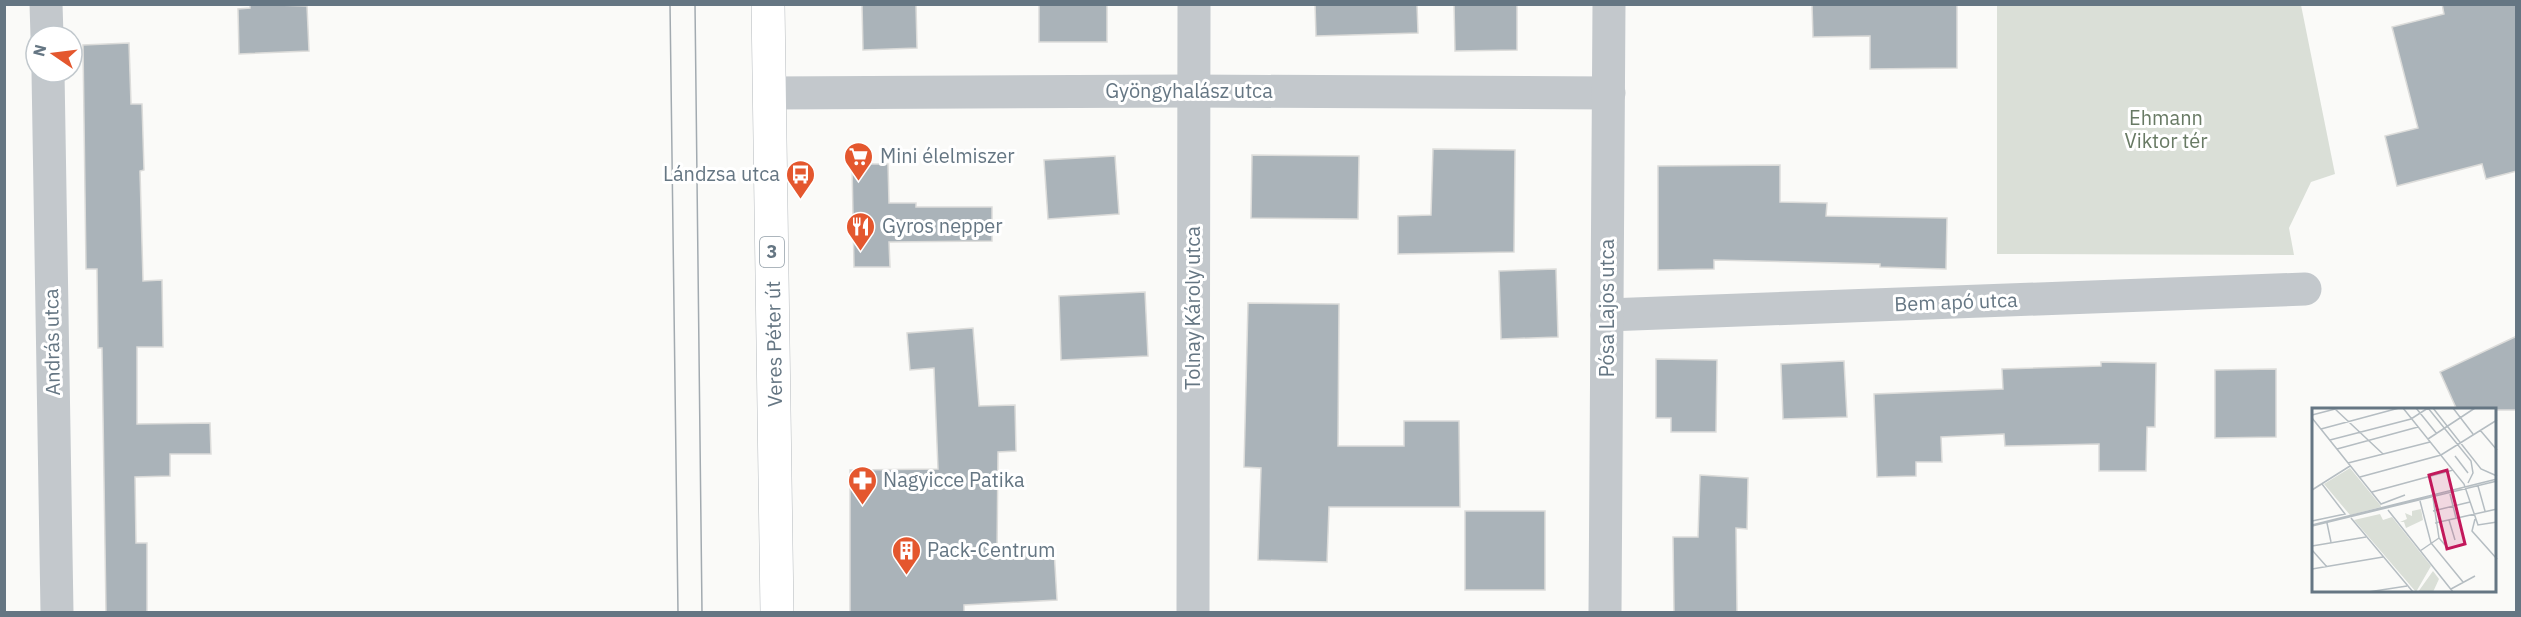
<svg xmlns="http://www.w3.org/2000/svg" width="2521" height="617" viewBox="0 0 2521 617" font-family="'IBM Plex Sans',sans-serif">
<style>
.green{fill:#dadfd7}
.building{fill:#aab3b9;stroke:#dcdcda;stroke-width:1.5}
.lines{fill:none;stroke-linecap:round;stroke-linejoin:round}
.major-casing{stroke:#b5babe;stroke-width:34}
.minor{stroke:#c3c8cc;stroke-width:33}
.major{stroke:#fff;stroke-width:33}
.tram{stroke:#a2aab0;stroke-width:1.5}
.labels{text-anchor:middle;stroke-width:6;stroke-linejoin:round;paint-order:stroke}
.shield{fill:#fff;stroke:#939fa8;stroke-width:1.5}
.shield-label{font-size:18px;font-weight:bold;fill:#657683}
.street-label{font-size:20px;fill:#657683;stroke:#fff}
.park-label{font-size:20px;fill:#687a64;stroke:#fff}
.poi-label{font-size:20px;fill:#657683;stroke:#fff;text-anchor:start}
.inset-road{fill:none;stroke:#b5bdc2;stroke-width:1.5}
.view{fill:#c2185b;fill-opacity:0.15;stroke:#c2185b;stroke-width:3}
.inset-edge{fill:none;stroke:#657683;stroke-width:3}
</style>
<rect width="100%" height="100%" fill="#fafaf8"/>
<path class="green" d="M1997 5H2301L2335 174 2311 182 2289 228 2294 255 1997 254Z"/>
<g class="building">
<path d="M250 4 307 6 309 51 239 54 238 9 250 8Z"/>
<path d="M862 4H916L917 48 863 50Z"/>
<rect x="1039" y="4" width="68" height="38"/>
<path d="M1315 4H1417L1418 33 1316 36Z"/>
<path d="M1454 4H1517V50L1455 51Z"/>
<path d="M1812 4H1957V68L1870 69V36L1813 37Z"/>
<path d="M2442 4H2517V171L2486 179 2482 164 2397 186 2385 136 2418 128 2392 27 2444 14Z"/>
<path d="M129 43 131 104H142L144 170 140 171 143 281 162 280 163 347H137V424L210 423 211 454H170V476L135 477 136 543H147V612H106L102 348H98L97 269H86L83 45Z"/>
<path d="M1433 149 1515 150 1514 252 1398 254V216L1431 215Z"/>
<path d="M1252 155 1359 156 1358 219 1251 218Z"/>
<path d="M1115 156 1119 214 1048 219 1044 160Z"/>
<path d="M852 164H888L889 203H916V207H992V241L889 242 890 267H854Z"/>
<path d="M1780 165V202L1827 203 1826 216 1947 218 1946 269 1880 267V264L1714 260V269L1658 270V166Z"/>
<path d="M1556 269 1558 337 1501 339 1499 271Z"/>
<path d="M1145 292 1148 356 1061 360 1059 296Z"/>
<path d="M1248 303 1339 304 1338 446H1404V421H1459L1460 507H1329L1327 562 1258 560 1261 468 1244 467Z"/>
<path d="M973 328 979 406 1015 405 1016 451 998 452 997 553 1054 549 1057 600 964 605V612H850V470L938 469 934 368 910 370 907 333Z"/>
<path d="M2517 336V410H2457L2440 372Z"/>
<path d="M1656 359 1717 360 1716 432H1671V418H1656Z"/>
<path d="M1844 361 1847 417 1783 419 1781 364Z"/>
<path d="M2101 362 2156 363 2155 427H2147L2146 471H2099V444L2005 446 2004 434 1941 437 1942 462H1916V476L1877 477 1874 394 2003 389 2002 369 2101 366Z"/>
<path d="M2276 369V437L2215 438V370Z"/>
<path d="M1700 475 1748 478 1747 529 1736 528 1737 612H1674L1673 537H1698Z"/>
<rect x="1465" y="511" width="80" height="79"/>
</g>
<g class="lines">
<defs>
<path id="major" d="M768 4 777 612"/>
</defs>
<use href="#major" class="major-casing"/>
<g class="minor">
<path d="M46 4 47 36"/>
<path d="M48 72 57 612"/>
<path d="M770 93 1192 91 1609 93"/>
<path d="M1607 315 2305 289"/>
<path d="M1193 612 1194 4"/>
<path d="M1605 612 1609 4"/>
</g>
<use href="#major" class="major"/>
<g class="tram">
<path d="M670 4 678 612"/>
<path d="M695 4 702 612"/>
</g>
</g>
<defs>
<symbol id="supermarket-pin" viewBox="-11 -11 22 30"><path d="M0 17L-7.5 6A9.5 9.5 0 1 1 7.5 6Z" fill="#e4572e" stroke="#fff"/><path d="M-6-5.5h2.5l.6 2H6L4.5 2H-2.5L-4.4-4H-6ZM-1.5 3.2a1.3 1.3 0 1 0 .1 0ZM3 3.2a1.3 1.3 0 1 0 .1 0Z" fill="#fff"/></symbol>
<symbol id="bus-pin" viewBox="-11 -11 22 30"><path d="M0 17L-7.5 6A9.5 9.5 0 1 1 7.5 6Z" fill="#e4572e" stroke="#fff"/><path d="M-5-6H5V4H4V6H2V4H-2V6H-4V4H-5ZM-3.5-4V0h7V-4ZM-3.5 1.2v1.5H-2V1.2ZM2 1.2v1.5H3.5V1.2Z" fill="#fff"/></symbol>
<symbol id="restaurant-pin" viewBox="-11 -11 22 30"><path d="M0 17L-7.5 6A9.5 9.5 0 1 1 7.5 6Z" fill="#e4572e" stroke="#fff"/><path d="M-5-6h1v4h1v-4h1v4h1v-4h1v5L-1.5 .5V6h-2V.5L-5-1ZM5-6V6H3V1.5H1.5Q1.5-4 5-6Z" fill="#fff"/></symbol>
<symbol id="pharmacy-pin" viewBox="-11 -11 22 30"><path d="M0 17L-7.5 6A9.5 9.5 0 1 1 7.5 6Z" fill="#e4572e" stroke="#fff"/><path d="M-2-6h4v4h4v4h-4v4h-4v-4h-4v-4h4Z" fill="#fff"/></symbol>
<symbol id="building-pin" viewBox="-11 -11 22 30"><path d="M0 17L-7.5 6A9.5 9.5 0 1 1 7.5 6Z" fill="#e4572e" stroke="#fff"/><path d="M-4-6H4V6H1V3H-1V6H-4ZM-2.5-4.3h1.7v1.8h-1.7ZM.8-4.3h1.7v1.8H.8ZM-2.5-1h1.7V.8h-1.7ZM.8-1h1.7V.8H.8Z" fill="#fff"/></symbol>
</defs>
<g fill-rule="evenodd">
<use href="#supermarket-pin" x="842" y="140" width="33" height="45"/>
<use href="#bus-pin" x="784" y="158" width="33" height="45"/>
<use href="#restaurant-pin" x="844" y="210" width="33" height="45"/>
<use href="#pharmacy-pin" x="846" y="464" width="33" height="45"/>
<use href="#building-pin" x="890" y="534" width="33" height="45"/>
</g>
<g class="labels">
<rect class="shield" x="760" y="237" width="24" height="30" rx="4.5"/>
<g class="shield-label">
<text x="772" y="258">3</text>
</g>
<g class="street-label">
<text x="1189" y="98">Gyöngyhalász utca</text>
<text transform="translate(1956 302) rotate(-2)" y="7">Bem apó utca</text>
<text transform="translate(1193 308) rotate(-90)" y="7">Tolnay Károly utca</text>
<text transform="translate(1607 308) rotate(-90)" y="7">Pósa Lajos utca</text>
<text transform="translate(52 342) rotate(-91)" y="7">András utca</text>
<text transform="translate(774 344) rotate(-91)" y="7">Veres Péter út</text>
</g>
<g class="park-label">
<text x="2166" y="125">Ehmann<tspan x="2166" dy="23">Viktor tér</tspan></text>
</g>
<g class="poi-label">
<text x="880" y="163">Mini élelmiszer</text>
<text x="780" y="181" text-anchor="end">Lándzsa utca</text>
<text x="882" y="233">Gyros nepper</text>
<text x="883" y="487">Nagyicce Patika</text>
<text x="927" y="557">Pack-Centrum</text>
</g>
</g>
<g transform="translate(2312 408)">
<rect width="184" height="184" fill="#fafaf8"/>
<path d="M38 60 69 98V99L38 107 12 76ZM109 101 111 112 94 120 92 114H88L95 111 93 105 100 108V103ZM68 106 71 112 80 109 119 158 104 184 42 112ZM121 163 127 171 121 184H106Z" fill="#dadfd7"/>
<path class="inset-road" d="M22 0 71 46M91 0 152 76 166 117 185 114M104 0 125 26M116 0 159 53 161 65 156 75M121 0 169 61 185 68M141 0 161 26M0 7 27 0M0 10 69 96 93 87M9 21 87 0M168 22 185 42M116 31 163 0M18 32 99 11 116 0M25 41 106 19M143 48 156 65M36 55 118 34M48 69 129 47 185 12M166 78 173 103M0 82 38 58M60 84 141 62M138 86 144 110M121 90 127 130 133 137M108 93 119 135 151 174M76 102 141 184M121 103 158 94M39 110 101 184M163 111 160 123 185 151M137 112 143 132M0 113 33 106 10 76M15 115 19 134M123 115 185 101M0 117 185 71M0 118 185 73M0 138 54 129M0 142 15 159M108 143 127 130M0 161 71 149M139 181 163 168M56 184 95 178"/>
<path class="view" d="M135 62 153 136 135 141 117 67Z"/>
<rect width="184" height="184" class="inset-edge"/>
</g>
<rect width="2521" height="617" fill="none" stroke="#657683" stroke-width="12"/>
<g transform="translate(54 54) rotate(284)"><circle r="28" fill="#ffffff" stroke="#c1c8cd" stroke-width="1.5"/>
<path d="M0-4.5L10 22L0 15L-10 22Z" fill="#e4572e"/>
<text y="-9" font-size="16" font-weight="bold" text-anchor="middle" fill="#657683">N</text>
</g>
</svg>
